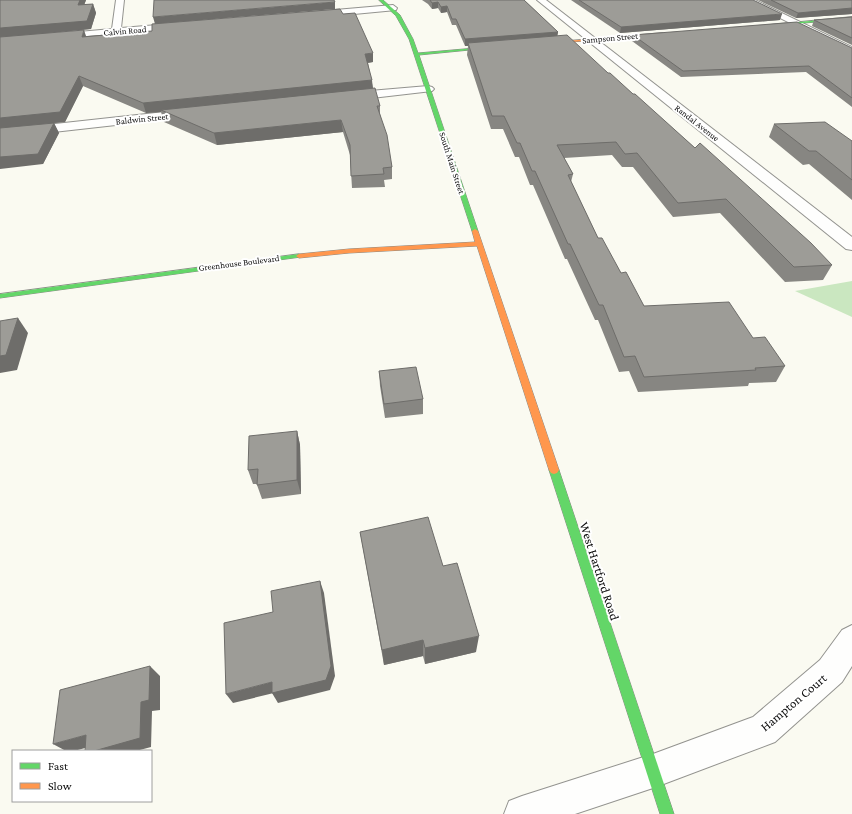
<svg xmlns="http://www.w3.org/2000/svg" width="852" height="814" viewBox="0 0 852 814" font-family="'Crimson Pro',serif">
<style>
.forest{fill:#cae7c0}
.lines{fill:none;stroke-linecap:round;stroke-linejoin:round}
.street-casing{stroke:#93938f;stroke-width:2}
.fast-casing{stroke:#8a8a86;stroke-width:1}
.slow-casing{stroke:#8a8a86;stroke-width:1}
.street{fill:#fefefd;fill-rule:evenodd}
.fast{fill:#63d668;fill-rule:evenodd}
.slow{fill:#ff974d;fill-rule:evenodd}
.wall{fill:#878682}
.shaded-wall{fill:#6e6d6a}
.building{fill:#9d9c97;stroke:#6e6d6a}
.labels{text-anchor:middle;stroke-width:4;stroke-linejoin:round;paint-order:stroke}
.far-street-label{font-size:9px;fill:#0c0c0c;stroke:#fff}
.near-street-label{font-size:13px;fill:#0c0c0c;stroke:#fff}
</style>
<rect width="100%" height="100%" fill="#fafaf1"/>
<path class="forest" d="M852 281V317L795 291Z"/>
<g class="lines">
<defs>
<g id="street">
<path d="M116 0H124L121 28 182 23 187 26 182 29 0 45V39L112 29Z"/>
<path d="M537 0H546L852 237V250L846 249Z"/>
<path d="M744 0H755L852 47V54Z"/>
<path d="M393 5 397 8 396 10 312 18 307 15 312 12Z"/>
<path d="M428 86 432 87 434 89 432 91 346 101 342 99 340 97 342 95 346 93Z"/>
<path d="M192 109 196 110 198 113 196 116 0 138V130Z"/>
<path d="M852 625V666L842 682 775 742 653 788 575 814H504L509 801 522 796 653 754 753 717 820 660 842 630Z"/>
</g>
<g id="fast">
<path d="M379 0H383L400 15 413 39 418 53 498 46 500 47 419 55 478 231 477 232 475 233 472 231 409 39 396 16Z"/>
<path d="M852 17V19L769 26 767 25Z"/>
<path d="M299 254 302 256 301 257 0 298V294Z"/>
<path d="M554 466 557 467 559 470 674 814H660L549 470 551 467Z"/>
</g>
<g id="slow">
<path d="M663 33 664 35 544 44 542 43Z"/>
<path d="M475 229 478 231 559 470 557 473 554 474 551 473 549 470 477 246 349 253 299 258 296 256 299 254 349 249 475 242 472 231Z"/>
</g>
</defs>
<use href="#street" class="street-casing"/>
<use href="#fast" class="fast-casing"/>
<use href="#slow" class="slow-casing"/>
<use href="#street" class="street"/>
<use href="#fast" class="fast"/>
<use href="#slow" class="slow"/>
</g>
<g class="wall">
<path d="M0 0H86L84 5 93 4 96 13 91 29 48 33 87 36 152 31V24L335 9 212 19 373 62 368 63 373 88 380 106V114L392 167V179L384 180 385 187 352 188 350 155 343 132 217 145 164 122 161 112 146 113 83 86 65 122 54 123 59 133 43 164Z"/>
<path d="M422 0H524L558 32 557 36 608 73 633 94 695 148 832 265 823 280 785 282 720 213 673 217 633 167H622L612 155 564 158 573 174 571 182 598 238 621 273 644 306 753 338 785 366 776 382 749 383 748 386 638 392 629 371 619 372 598 320H595L567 259H565L533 185H530L519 157H515L503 129H491L467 55 468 46H465L456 25H452L447 12 441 13 438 8 432 9 428 4Z"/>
<path d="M571 0H753L780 20 620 33Z"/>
<path d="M758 0H852V14L796 18Z"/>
<path d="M852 17V45L812 26 814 20Z"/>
<path d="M633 35 852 48V107L806 72 681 77 632 41Z"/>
<path d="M774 124 852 141V200L809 164 803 165 769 137Z"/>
<path d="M379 371 423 399V414L385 418 380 386Z"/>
<path d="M297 431 300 445 301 494 262 499 257 485V484H253L248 470Z"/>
<path d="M360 532 443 566 476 652 425 664 423 656 384 665Z"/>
</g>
<g class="shaded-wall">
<path d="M80 0H86L81 13 78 5Z"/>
<path d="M335 2V9L155 24 153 17Z"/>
<path d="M438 2V8L432 9V3Z"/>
<path d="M93 4 96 13 91 29 0 38V28Z"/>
<path d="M447 6V12L441 13V7Z"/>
<path d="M852 8V14L796 18 798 13Z"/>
<path d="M782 14 780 20 620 33 621 27Z"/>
<path d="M84 30 87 39 82 37Z"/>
<path d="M558 32 557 38 468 43V46H465V39Z"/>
<path d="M373 53V62L366 63 365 54Z"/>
<path d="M79 76 83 86 65 122 54 123 59 133 43 164 0 169V118Z"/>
<path d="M372 80 373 90 161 110V112L146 113 143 103Z"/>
<path d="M341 120 343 132 217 145 214 133Z"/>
<path d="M18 318 28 333 17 370 0 373V356Z"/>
<path d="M297 431 300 445 301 494 297 480Z"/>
<path d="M320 581 324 593 335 676 330 690 278 703 272 693Z"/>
<path d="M479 636 476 652 425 664V648Z"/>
<path d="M423 640V656L384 665 382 650Z"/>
<path d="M150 666 160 676V710L152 711 151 747 136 751H94L141 702Z"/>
<path d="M272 682 278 692 233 703 226 694Z"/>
<path d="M86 735 100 744 74 751H66L53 744Z"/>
</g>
<g class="building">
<path d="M0 0H80L78 5 93 4 87 21 0 28Z"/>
<path d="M154 0H334L335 2 153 17Z"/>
<path d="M430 0H524L558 32 465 39 456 19H452L447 6 441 7 438 2 432 3Z"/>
<path d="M579 0H753L782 14 621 27Z"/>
<path d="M771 0H852V8L798 13Z"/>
<path d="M340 9 343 14 355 13 373 53 365 54 372 80 143 103 79 76 60 112 0 118V37L84 30 82 37 152 31V24Z"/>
<path d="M852 17V38L814 20Z"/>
<path d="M797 22 852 48V98L809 66 683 71 633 35Z"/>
<path d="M567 35 608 73H610L633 94H635L695 148 700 143 811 243 832 265 794 267 726 199 678 203 637 153 625 154 616 142 557 145 573 174 568 175 598 238H602L621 273 626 272 644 306 729 302 753 338 765 337 785 366 755 368 756 370 644 377 635 356 624 357 603 305H599L570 244H568L535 171H532L520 143H517L504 116H492L468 43Z"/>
<path d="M375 88 380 106H377L387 135 392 167 383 168 384 174 351 176 350 145 341 120 214 133 161 110Z"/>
<path d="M825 122 852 141V180L816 151H809L774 124Z"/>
<path d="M54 123 38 154 0 157V128Z"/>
<path d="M18 318 6 355 0 356V321Z"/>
<path d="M416 367 423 399 384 404 379 371Z"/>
<path d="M297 431V480L257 485 258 469 248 470 249 436Z"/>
<path d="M428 517 443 566 457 563 479 636 425 648 423 640 382 650 360 532Z"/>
<path d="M320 581 331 666 326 680 272 693V682L226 694 224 623 273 612 271 591Z"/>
<path d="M150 666 149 700 141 702 140 738 94 751H85L86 735 53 744 60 690Z"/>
</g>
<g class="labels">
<g class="far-street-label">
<text transform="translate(125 31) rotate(-5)" y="3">Calvin Road</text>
<text transform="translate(610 38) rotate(-5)" y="3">Sampson Street</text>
<text transform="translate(142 119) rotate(-6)" y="3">Baldwin Street</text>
<text transform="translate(697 123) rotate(38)" y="3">Randal Avenue</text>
<text transform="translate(452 163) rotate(72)" y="3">South Main Street</text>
<text transform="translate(239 263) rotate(-7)" y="3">Greenhouse Boulevard</text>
</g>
<g class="near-street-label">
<text transform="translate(600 571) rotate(72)" y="5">West Hartford Road</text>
<text transform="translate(793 702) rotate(-40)" y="5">Hampton Court</text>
</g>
</g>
<rect x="12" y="750" width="140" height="52" fill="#ffffff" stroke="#9e9e9e"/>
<rect x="20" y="763" width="20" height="6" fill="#63d668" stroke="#9e9e9e"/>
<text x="48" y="770" font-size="12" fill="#0c0c0c">Fast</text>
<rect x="20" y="783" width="20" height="6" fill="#ff974d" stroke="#9e9e9e"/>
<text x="48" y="790" font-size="12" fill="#0c0c0c">Slow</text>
</svg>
